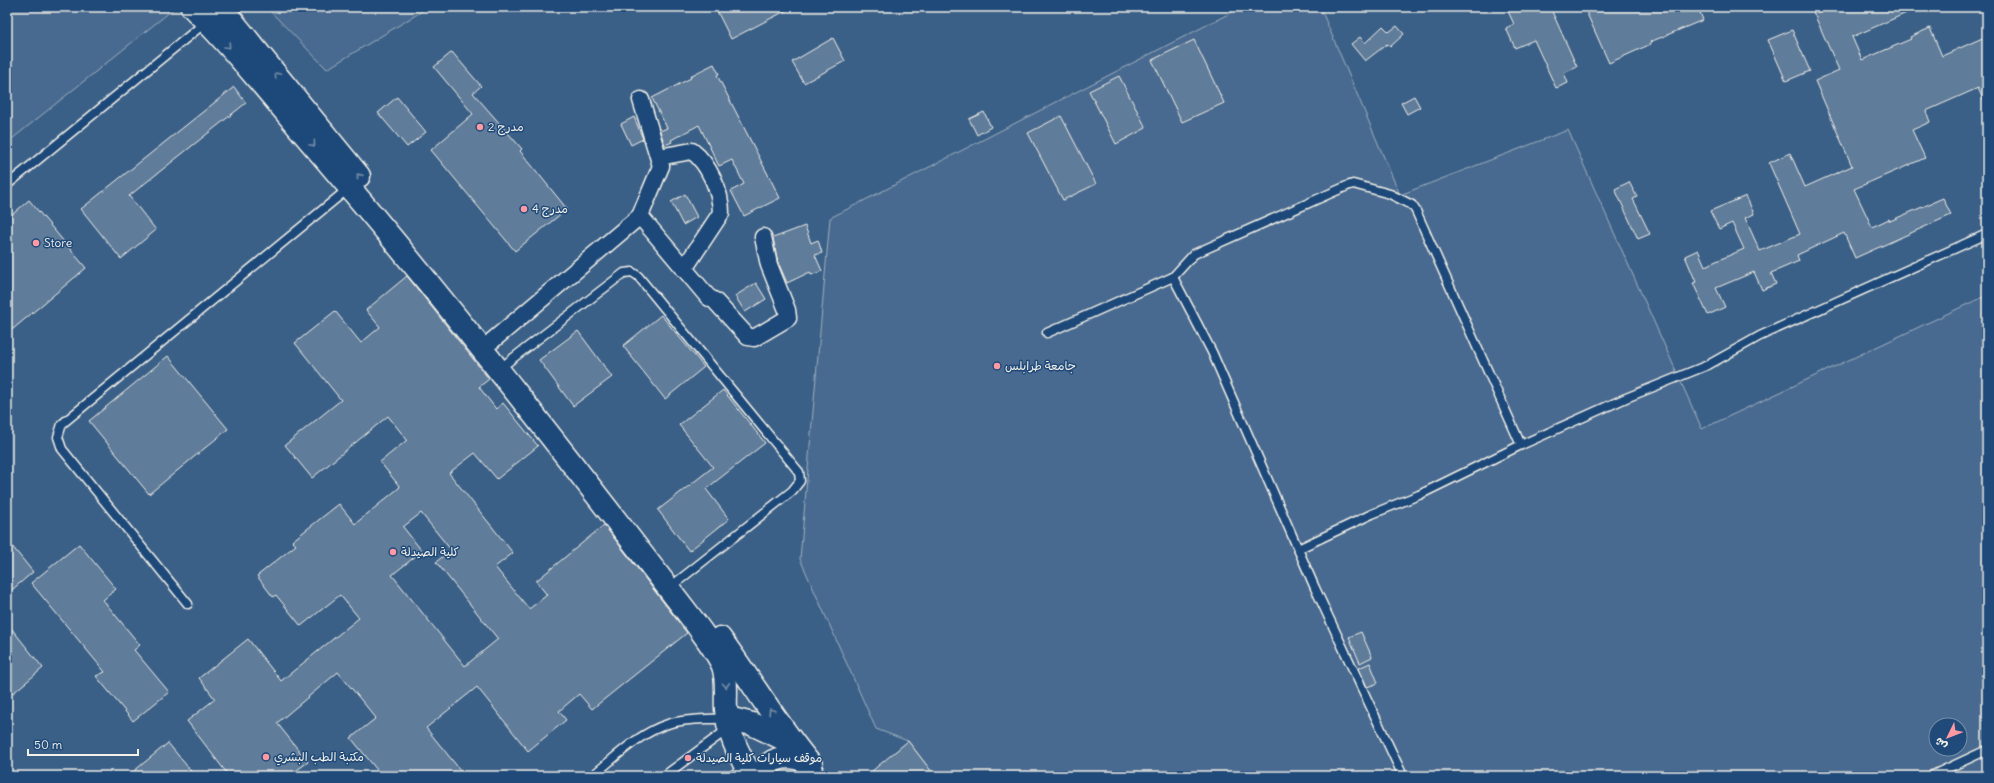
<svg xmlns="http://www.w3.org/2000/svg" width="1994" height="783" viewBox="0 0 1994 783" font-family="Delius,'Playpen Sans Arabic',sans-serif">
<style>
.built{fill:#3b6088;fill-rule:evenodd}
.green{fill:#496b90;stroke:#9eaebc;fill-rule:evenodd}
.building{fill:#5e7b9a;stroke:#f4f1e8;fill-rule:evenodd}
.lines{fill:none;stroke-linecap:round;stroke-linejoin:round}
.lane-casing{stroke:#f4f1e8;stroke-width:11}
.street-casing{stroke:#f4f1e8;stroke-width:19}
.secondary-casing{stroke:#f4f1e8;stroke-width:25}
.lane{stroke:#1f4a7a;stroke-width:8}
.street{stroke:#1f4a7a;stroke-width:16}
.secondary{stroke:#1f4a7a;stroke-width:22}
.oneway{stroke:#748da6}
.poi-dot{fill:#ff9aa2;stroke:#1f4a7a;stroke-width:1.5}
.labels{text-anchor:middle;stroke-width:3;stroke-linejoin:round;paint-order:stroke}
.poi-label{font-size:12px;fill:#f4f1e8;stroke:#1f4a7a;text-anchor:start}
</style>
<rect width="100%" height="100%" fill="#2c5481"/>
<filter id="ink" filterUnits="userSpaceOnUse"><feTurbulence type="fractalNoise" baseFrequency=".025" numOctaves="2"/><feDisplacementMap in="SourceGraphic" scale="8" xChannelSelector="R" yChannelSelector="G"/><feConvolveMatrix kernelMatrix="1 2 1 2 8 2 1 2 1" color-interpolation-filters="sRGB"/></filter>
<g filter="url(#ink)">
<path class="built" d="M7 7H1987V776H7ZM1936 725H1960V749H1936Z"/>
<g class="green">
<path d="M7 7H176L7 143Z"/>
<path d="M266 7H429L327 69Z"/>
<path d="M1242 7H1320L1400 195 1568 130 1702 429 1987 295V776H935L908 741 876 729 800 559 830 218ZM1936 725H1960V749H1936Z"/>
</g>
<g class="building">
<path d="M715 7H793L731 39Z"/>
<path d="M1506 7H1550L1577 67 1564 73 1568 83 1556 88 1534 40 1515 48 1506 28 1514 24Z"/>
<path d="M1584 7H1698L1703 20 1650 42 1651 44 1609 63Z"/>
<path d="M1811 7H1920L1852 37 1862 60 1911 39 1910 37 1930 28 1942 56 1987 36V108L1978 88 1926 111 1930 122 1912 130 1925 158 1854 189 1872 227 1889 219 1890 221 1943 198 1951 215 1855 258 1844 233 1797 255 1799 261 1771 273 1776 284 1762 290 1754 272 1716 288 1725 307 1708 315 1693 283 1696 282 1685 256 1698 250 1705 266 1744 249 1732 223 1719 229 1710 211 1746 196 1754 214 1745 218 1760 251 1800 234 1769 163 1790 153 1805 187 1852 166 1815 81 1839 70Z"/>
<path d="M1383 26 1389 32 1397 26 1404 34 1390 47 1387 44 1365 61 1351 44 1360 37 1365 43Z"/>
<path d="M1792 30 1810 71 1786 81 1768 40Z"/>
<path d="M833 38 845 61 804 83 792 62Z"/>
<path d="M1194 40 1224 103 1182 122 1152 60Z"/>
<path d="M452 52 481 86 473 93 522 149 520 151 567 209 515 251 431 150 473 114 434 67Z"/>
<path d="M714 64 719 74 717 75 780 198 744 216 731 191 744 184 732 160 719 166 699 125 671 140 672 142 665 145 660 131 667 128 652 98 691 78 690 76Z"/>
<path d="M1119 76 1146 128 1116 144 1089 91Z"/>
<path d="M234 87 246 103 129 196 156 230 121 259 81 209Z"/>
<path d="M1414 96 1420 107 1407 114 1401 103Z"/>
<path d="M397 97 426 132 407 147 378 113Z"/>
<path d="M984 112 991 127 977 135 969 119Z"/>
<path d="M1061 116 1096 184 1063 200 1028 133Z"/>
<path d="M634 117 643 139 631 145 621 124Z"/>
<path d="M1629 182 1637 197 1633 199 1650 234 1638 239 1615 189Z"/>
<path d="M685 194 697 217 683 225 671 202Z"/>
<path d="M29 200 86 268 7 334V219Z"/>
<path d="M805 226 811 243 818 240 822 253 815 255 822 271 811 275 810 272 787 283 778 262 773 238Z"/>
<path d="M407 276 489 379 479 387 496 409 503 403 538 446 497 479 475 453 449 473 513 553 495 567 529 609 547 595 536 581 604 525 687 633 592 709 579 694 559 711 566 720 528 751 477 687 426 728 465 776H382L351 738 376 718 338 672 277 723 308 762 289 776H229L187 721 215 699 199 678 248 639 281 681 359 618 340 595 301 626 276 595 273 597 257 576 296 545 292 541 339 504 355 524 400 487 380 462 407 440 388 416 312 478 285 445 341 400 295 343 335 311 361 343 380 327 366 310ZM421 513 451 550 436 562 498 639 465 666 392 575 422 551 403 527Z"/>
<path d="M756 283 766 299 745 312 735 296Z"/>
<path d="M661 315 704 367 665 399 623 346Z"/>
<path d="M578 331 612 377 573 406 539 360Z"/>
<path d="M168 356 228 429 149 494 89 421Z"/>
<path d="M723 390 765 443 706 489 729 519 689 551 658 510 713 467 679 425Z"/>
<path d="M7 540 33 572 7 594Z"/>
<path d="M79 544 116 589 103 600 140 645 134 650 169 692 133 721 96 676 105 672 31 583Z"/>
<path d="M7 623 43 668 7 698Z"/>
<path d="M1361 632 1372 657 1360 663 1349 637Z"/>
<path d="M1370 663 1378 683 1367 687 1359 668Z"/>
<path d="M908 741 935 776H866Z"/>
<path d="M168 743 191 771 185 776H128Z"/>
</g>
<g class="lines">
<defs>
<g id="lane">
<path d="M7 185 206 22"/>
<path d="M1173 277 1212 352 1315 588 1403 776"/>
<path d="M1047 333 1173 277 1194 254 1347 186 1353 184 1390 194 1412 205 1416 211 1521 445"/>
<path d="M508 362 624 273 632 272 638 276 799 472 800 481 792 491 678 581"/>
<path d="M1298 549 1372 514 1419 495 1521 445 1626 398 1708 365 1760 336 1987 234"/>
<path d="M188 604 62 449 58 437 62 424 349 188"/>
<path d="M592 776C616 757 639 733 668 724 686 718 708 720 727 718"/>
<path d="M664 776 728 729"/>
<path d="M732 776 744 767"/>
<path d="M1931 776 1987 750"/>
</g>
<g id="street">
<path d="M659 157 692 151C709 164 721 192 721 213L684 269"/>
<path d="M640 216 708 297 715 301 748 337 754 338 788 318 787 310 769 265 763 237"/>
<path d="M492 341 640 216 661 166 641 100"/>
</g>
<g id="secondary">
<path d="M192 7C240 55 282 109 327 161 455 311 576 468 696 624 705 637 717 652 723 666 728 681 725 694 726 709 727 733 740 756 751 776"/>
<path d="M221 7 359 176"/>
<path d="M720 638C751 680 778 726 811 765"/>
<path d="M728 718 752 724 792 743"/>
<path d="M761 776C770 754 794 753 811 765"/>
</g>
</defs>
<use href="#lane" class="lane-casing"/>
<use href="#street" class="street-casing"/>
<use href="#secondary" class="secondary-casing"/>
<use href="#lane" class="lane"/>
<use href="#street" class="street"/>
<use href="#secondary" class="secondary"/>
</g>
<defs><path id="oneway-chevron" d="M-2-3.5L2.5 0L-2 3.5" fill="none" stroke-width="1.6" stroke-linecap="round" stroke-linejoin="round"/></defs>
<g class="oneway">
<use href="#oneway-chevron" transform="translate(228 46) rotate(47)"/>
<use href="#oneway-chevron" transform="translate(277 75) rotate(-130)"/>
<use href="#oneway-chevron" transform="translate(313 144) rotate(49)"/>
<use href="#oneway-chevron" transform="translate(359 176) rotate(-129)"/>
<use href="#oneway-chevron" transform="translate(726 685) rotate(86)"/>
<use href="#oneway-chevron" transform="translate(771 711) rotate(-123)"/>
</g>
</g>
<g class="poi-dot">
<circle cx="480" cy="127" r="4"/>
<circle cx="524" cy="209" r="4"/>
<circle cx="36" cy="243" r="4"/>
<circle cx="997" cy="366" r="4"/>
<circle cx="393" cy="552" r="4"/>
<circle cx="266" cy="757" r="4"/>
<circle cx="688" cy="758" r="4"/>
</g>
<g class="labels">
<g class="poi-label">
<text x="488" y="131">مدرج 2</text>
<text x="532" y="213">مدرج 4</text>
<text x="44" y="247">Store</text>
<text x="1005" y="370">جامعة طرابلس</text>
<text x="401" y="556">كلية الصيدلة</text>
<text x="274" y="761">مكتبة الطب البشري</text>
<text x="696" y="762">موقف سيارات كلية الصيدلة</text>
</g>
</g>
<rect width="1994" height="783" fill="none" stroke="#1f4a7a" stroke-width="24"/>
<rect x="12" y="12" width="1970" height="759" fill="none" stroke="#f4f1e8" stroke-width="1.5" filter="url(#ink)"/>
<g transform="translate(1948 737) rotate(227)"><circle r="19" fill="#1f4a7a" stroke="#748da6"/>
<path d="M0-3L7 15L0 10L-7 15Z" fill="#ff9aa2"/>
<text y="-6" font-size="11" font-weight="bold" text-anchor="middle" fill="#f4f1e8">ش</text>
</g>
<path d="M28 749v6h110v-6" fill="none" stroke="#f4f1e8" stroke-width="2"/>
<text x="34" y="749" font-size="12" fill="#f4f1e8" stroke="#1f4a7a" stroke-width="3" paint-order="stroke">50 m</text>
</svg>
